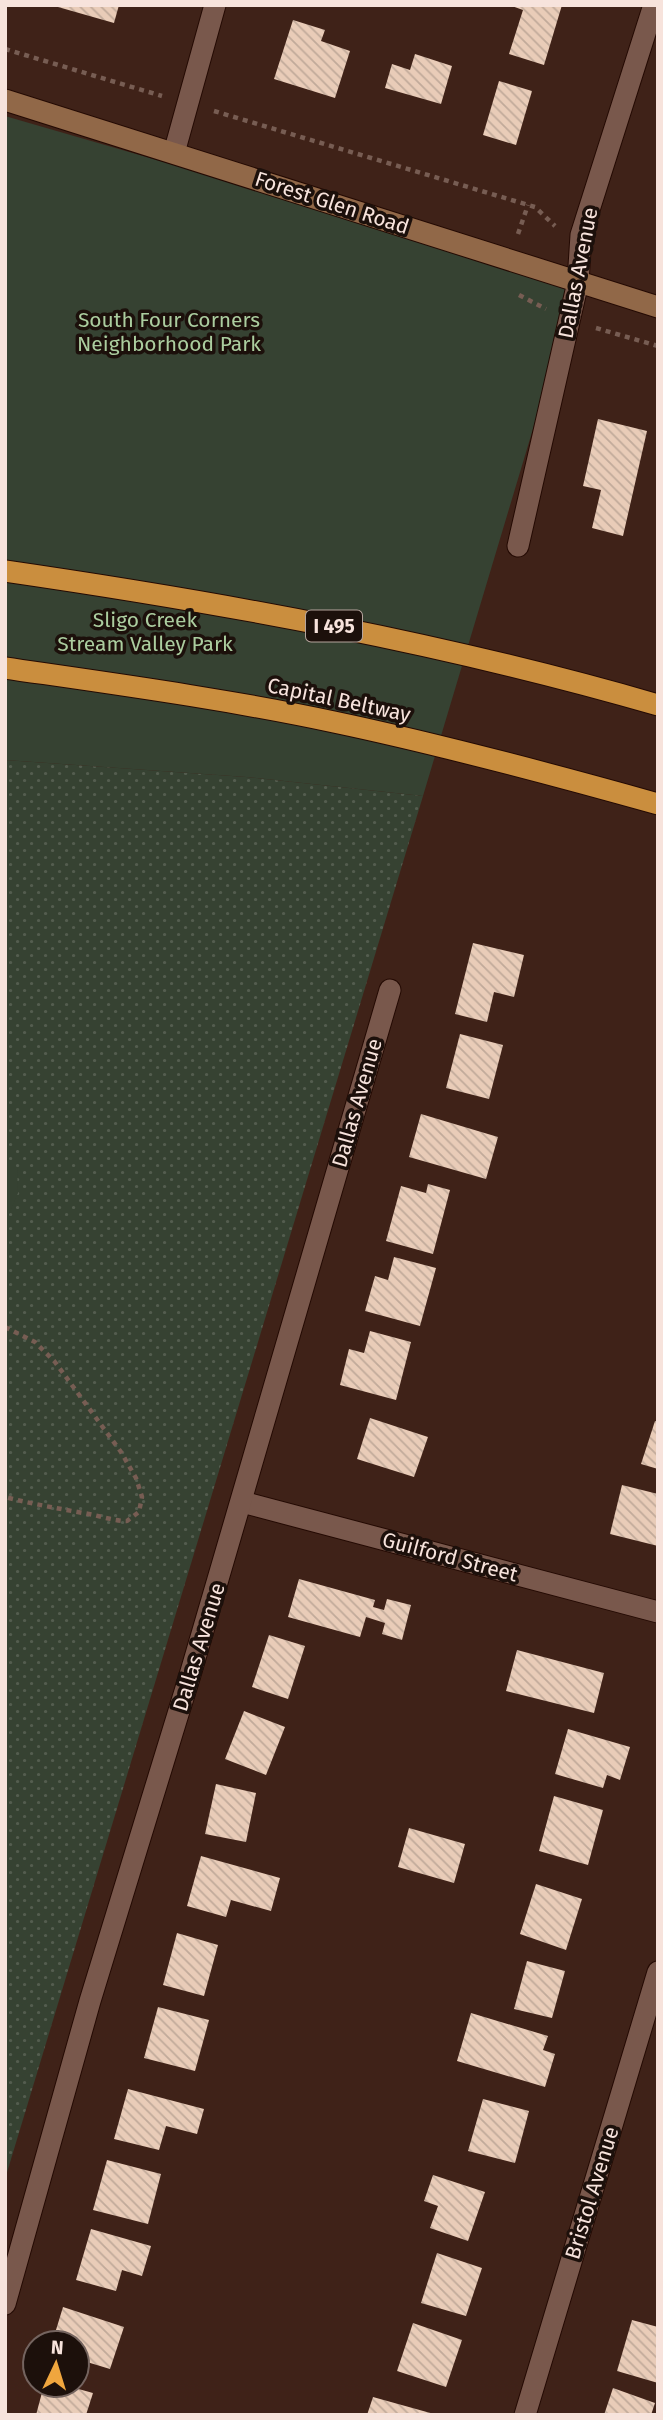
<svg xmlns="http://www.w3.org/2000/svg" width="663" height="2420" viewBox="0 0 663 2420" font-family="'Fira Sans',sans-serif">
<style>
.grass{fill:url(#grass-dots)}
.green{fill:#364232}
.building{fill:url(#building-back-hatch)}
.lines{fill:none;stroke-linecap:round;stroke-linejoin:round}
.street-casing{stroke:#240a03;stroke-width:23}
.secondary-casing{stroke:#240a03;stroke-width:23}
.highway-casing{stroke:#240a03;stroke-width:23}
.path{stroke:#775d53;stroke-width:4.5;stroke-dasharray:5 5;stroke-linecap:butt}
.street{stroke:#79584c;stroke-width:21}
.secondary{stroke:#916848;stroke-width:21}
.highway{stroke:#ca8e3e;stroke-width:21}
.labels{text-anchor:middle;stroke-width:7;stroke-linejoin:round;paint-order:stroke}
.shield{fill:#1c100b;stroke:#b5a49d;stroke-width:2}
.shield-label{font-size:19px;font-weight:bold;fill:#f7e3dc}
.street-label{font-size:21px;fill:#f7e3dc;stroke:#1c100b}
.park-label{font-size:21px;fill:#abcd9f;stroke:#1c100b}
</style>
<defs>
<pattern id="grass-dots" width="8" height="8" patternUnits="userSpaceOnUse" patternTransform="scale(1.75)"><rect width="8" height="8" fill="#364232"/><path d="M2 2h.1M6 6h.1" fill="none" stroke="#545d4f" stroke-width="1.8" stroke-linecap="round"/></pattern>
<pattern id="building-back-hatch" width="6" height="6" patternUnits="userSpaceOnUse" patternTransform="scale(1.75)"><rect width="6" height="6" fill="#e9ccb8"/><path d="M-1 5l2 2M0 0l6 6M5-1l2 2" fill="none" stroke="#c1aa9a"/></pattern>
</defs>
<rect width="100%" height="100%" fill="#3f2218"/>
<path class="grass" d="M5 760 246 777 423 796 5 2179Z"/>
<g class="green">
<path d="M5 116 577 282 423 796 246 777 5 760Z"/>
<path d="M5 1156 17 1168 18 1193 5 1223Z"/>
</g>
<g class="building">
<path d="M51 5H119L114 23Z"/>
<path d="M562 5 544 65 509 54 523 10 509 5Z"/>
<path d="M293 20 325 30 321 41 350 51 335 98 274 79Z"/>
<path d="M415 54 452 66 441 104 385 88 392 64 410 70Z"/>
<path d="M499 81 532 91 516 145 483 135Z"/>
<path d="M598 419 647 431 623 536 592 528 601 490 583 486Z"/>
<path d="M473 943 524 955 514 997 494 992 487 1022 455 1014Z"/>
<path d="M460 1034 503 1045 489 1099 446 1088Z"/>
<path d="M421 1114 498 1137 486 1179 409 1157Z"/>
<path d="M428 1184 450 1190 433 1254 386 1241 401 1186 426 1193Z"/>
<path d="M394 1257 436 1268 420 1326 365 1311 375 1276 388 1280Z"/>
<path d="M370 1331 411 1342 396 1400 340 1385 349 1349 364 1353Z"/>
<path d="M370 1418 428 1437 414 1477 357 1459Z"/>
<path d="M655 1421 658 1422V1469L641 1464Z"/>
<path d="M622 1485 658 1494V1546L610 1534Z"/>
<path d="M299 1579 375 1600 373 1607 384 1610 387 1599 411 1605 402 1640 382 1634 385 1623 366 1617 360 1637 288 1617Z"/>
<path d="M269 1635 305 1646 288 1699 252 1687Z"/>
<path d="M517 1650 604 1673 594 1713 506 1691Z"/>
<path d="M244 1711 285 1727 266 1775 225 1759Z"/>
<path d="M568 1729 630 1747 620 1780 607 1775 603 1788 555 1774Z"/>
<path d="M216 1784 256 1793 246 1842 205 1834Z"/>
<path d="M554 1796 603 1810 588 1865 539 1851Z"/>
<path d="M409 1828 465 1844 454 1883 398 1867Z"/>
<path d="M201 1856 280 1878 271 1911 231 1900 226 1917 187 1906Z"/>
<path d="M536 1884 582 1899 566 1950 520 1934Z"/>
<path d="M177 1933 218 1945 204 1996 163 1985Z"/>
<path d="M527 1961 565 1971 552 2018 514 2009Z"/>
<path d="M158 2007 209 2020 195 2071 144 2058Z"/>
<path d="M471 2013 548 2036 543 2050 555 2054 545 2087 457 2061Z"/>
<path d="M128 2089 204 2109 197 2134 166 2126 159 2150 114 2139Z"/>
<path d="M483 2099 529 2111 515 2163 468 2151Z"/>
<path d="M107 2160 161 2174 148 2224 93 2210Z"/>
<path d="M433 2175 485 2192 468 2241 430 2228 438 2206 424 2201Z"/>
<path d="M91 2229 151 2246 142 2276 122 2270 116 2291 76 2280Z"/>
<path d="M437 2253 482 2268 466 2316 421 2303Z"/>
<path d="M63 2307 124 2327 110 2369 77 2359V2343H52Z"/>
<path d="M632 2320 658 2327V2383L617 2371Z"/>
<path d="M413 2323 462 2340 446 2387 397 2371Z"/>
<path d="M44 2385H64L93 2393 86 2415H36Z"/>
<path d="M613 2388 655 2403 651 2415H604Z"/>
<path d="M373 2397 434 2414V2415H367Z"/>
</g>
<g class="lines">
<defs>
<g id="street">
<path d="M174 153 215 5"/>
<path d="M518 546 578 282 581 235 654 5"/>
<path d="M242 1502 658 1612"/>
<path d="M5 2304 90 2001 190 1675 390 990"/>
<path d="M525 2415 658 1972"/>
</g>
<path id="secondary" d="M5 100 658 307"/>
<g id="highway">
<path d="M5 571C225 603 444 643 658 705"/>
<path d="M5 668C115 684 226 699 334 722 443 745 551 774 658 804"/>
</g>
</defs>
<use href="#street" class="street-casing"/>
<use href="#secondary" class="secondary-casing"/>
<use href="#highway" class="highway-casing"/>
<g class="path">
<path d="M5 49 162 96"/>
<path d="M214 111 535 207 555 226"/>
<path d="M518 234 528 205"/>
<path d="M519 295 546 309"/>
<path d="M596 328 658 346"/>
<path d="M5 1327 35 1342 55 1362 121 1452 136 1478 142 1497 139 1512 127 1521C112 1521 98 1515 83 1513 56 1508 32 1504 5 1497"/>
</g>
<use href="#street" class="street"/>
<use href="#secondary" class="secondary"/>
<use href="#highway" class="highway"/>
</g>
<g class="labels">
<rect class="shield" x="306" y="610.5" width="56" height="31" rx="5"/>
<g class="shield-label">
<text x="334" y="633">I 495</text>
</g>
<g class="street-label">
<text transform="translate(332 203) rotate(18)" y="7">Forest Glen Road</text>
<text transform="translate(578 273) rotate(-79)" y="7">Dallas Avenue</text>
<text transform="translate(339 700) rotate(12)" y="7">Capital Beltway</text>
<text transform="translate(357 1103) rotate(-74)" y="7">Dallas Avenue</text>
<text transform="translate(450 1557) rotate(15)" y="7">Guilford Street</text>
<text transform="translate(199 1647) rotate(-73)" y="7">Dallas Avenue</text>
<text transform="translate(592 2193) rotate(-73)" y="7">Bristol Avenue</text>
</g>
<g class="park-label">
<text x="169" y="327">South Four Corners<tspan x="169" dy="24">Neighborhood Park</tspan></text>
<text x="145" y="627">Sligo Creek<tspan x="145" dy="24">Stream Valley Park</tspan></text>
</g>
</g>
<rect width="663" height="2420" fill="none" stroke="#f7e3dc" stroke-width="14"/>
<g transform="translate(56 2364) rotate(4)"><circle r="33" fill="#1c100b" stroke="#74645f" stroke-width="2"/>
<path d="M0-5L12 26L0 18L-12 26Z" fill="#f0a63e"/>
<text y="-10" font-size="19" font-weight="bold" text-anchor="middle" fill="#f7e3dc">N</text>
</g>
</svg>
